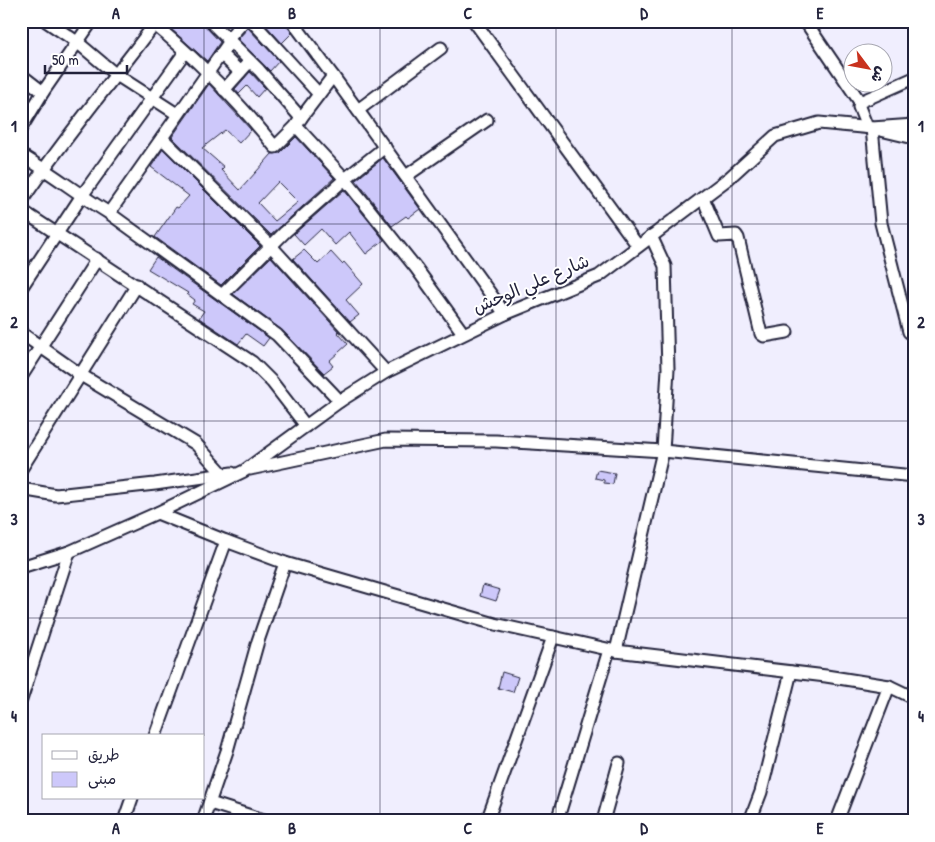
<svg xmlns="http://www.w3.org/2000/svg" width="935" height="842" viewBox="0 0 935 842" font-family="'Patrick Hand','Playpen Sans Arabic',sans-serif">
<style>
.building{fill:#cdc8fa;stroke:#22223b;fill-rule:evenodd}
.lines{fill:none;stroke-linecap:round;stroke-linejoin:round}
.minor-casing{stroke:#22223b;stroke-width:15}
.minor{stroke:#fff;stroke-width:11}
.grid{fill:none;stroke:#22223b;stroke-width:1;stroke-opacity:0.55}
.labels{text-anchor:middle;stroke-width:4;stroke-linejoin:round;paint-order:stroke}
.street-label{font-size:18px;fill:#22223b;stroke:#fff}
.neatline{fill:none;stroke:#22223b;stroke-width:2}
.grid-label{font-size:16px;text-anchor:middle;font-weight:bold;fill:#22223b}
</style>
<rect width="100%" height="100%" fill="#f0eefe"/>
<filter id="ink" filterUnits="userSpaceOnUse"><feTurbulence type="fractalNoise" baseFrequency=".02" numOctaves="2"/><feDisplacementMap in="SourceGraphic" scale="10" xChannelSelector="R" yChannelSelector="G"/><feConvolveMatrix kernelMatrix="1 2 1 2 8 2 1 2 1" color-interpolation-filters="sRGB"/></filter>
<g filter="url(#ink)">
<g class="building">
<path d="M162 21H203L205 26 220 42 207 61Z"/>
<path d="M262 21H285L292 33 282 43Z"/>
<path d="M248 28 279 61 270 71 238 39Z"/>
<path d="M250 72 265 88 257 97 247 86 239 94 235 89Z"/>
<path d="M209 84 251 130 239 143 225 130 202 148 224 167 221 170 240 190 272 154 280 153 296 137 334 178 271 235 172 137ZM278 182 298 202 275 221 258 203Z"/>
<path d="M163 149 260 246 221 285 155 237 176 207 178 208 189 196 151 167Z"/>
<path d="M383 158 420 209 408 218 406 216 392 226 356 180Z"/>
<path d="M344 190 384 240 366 254 349 232 335 245 321 229 304 245 294 234Z"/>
<path d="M304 250 318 264 331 252 342 264 344 262 363 284 346 300 359 315 350 322 293 259Z"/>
<path d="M156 257 269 338 263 346 246 334 238 344 199 318 204 311 192 304 195 300 187 294 188 293 148 269Z"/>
<path d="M271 257 339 332 338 333 348 344 329 361 333 366 324 373 282 330 233 294Z"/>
<path d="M597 470 615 473 613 484 604 483V480L595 478Z"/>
<path d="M483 585 500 590 496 601 480 596Z"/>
<path d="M502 672 518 677 513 692 498 688Z"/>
</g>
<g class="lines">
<defs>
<g id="minor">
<path d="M46 21 77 42 115 74 177 114"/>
<path d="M150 21C196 58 238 101 275 147L296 126 301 118 259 70 210 21"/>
<path d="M252 21 318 93"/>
<path d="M292 21 333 76 505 314"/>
<path d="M474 21 638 246"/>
<path d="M805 21 860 102"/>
<path d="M221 54 240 72"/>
<path d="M21 75 43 92"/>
<path d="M224 90 250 61"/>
<path d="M358 110 441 48"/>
<path d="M301 118 333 76"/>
<path d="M296 126 345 179 416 268 463 333"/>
<path d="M867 127 859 107 860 102 914 78"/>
<path d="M21 128 43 92 92 21"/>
<path d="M162 138 271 246 386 372"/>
<path d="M21 155C52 173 79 195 109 213L277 335 340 401"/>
<path d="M406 176 487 120"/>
<path d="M703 198 719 236 736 235 738 238 761 334 764 336 787 332"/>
<path d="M21 202C62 140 110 84 154 25V21"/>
<path d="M21 210 252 362 272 382 306 426"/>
<path d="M109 213 228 44V39L244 21"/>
<path d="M21 288 81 197 185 52"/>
<path d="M222 295 285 232 345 179 385 147"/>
<path d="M909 332 881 223 872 128 914 138"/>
<path d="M21 333 81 375 196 444 223 474"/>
<path d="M21 377 97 259"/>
<path d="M21 469 137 285"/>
<path d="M250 469 386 440 496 441 663 451 914 476"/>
<path d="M21 489 56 495 155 484 232 473"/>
<path d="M157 513 226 541 285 563 495 624 616 651 826 676 889 686 914 698"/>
<path d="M21 567 69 552 157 513 244 471 340 401 386 372 505 314 599 276 729 178 775 136 819 123 872 128 914 125"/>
<path d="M616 651 663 451 668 369 665 266 651 236"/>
<path d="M21 700 69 552"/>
<path d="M155 736 226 541"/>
<path d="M210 803 267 821"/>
<path d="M124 821 132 798"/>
<path d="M203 821 227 751 258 641 285 563"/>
<path d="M487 821 553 637"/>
<path d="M557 821 609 650"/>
<path d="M603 821 619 763"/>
<path d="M750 821 761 792 791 672"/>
<path d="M837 821 889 686"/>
</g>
</defs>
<use href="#minor" class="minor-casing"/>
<use href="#minor" class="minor"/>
</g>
</g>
<path class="grid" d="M204 21V736M380 21V821M556 21V821M732 21V821M21 224H914M21 421H914M21 618H914M204 798V821"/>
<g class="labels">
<g class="street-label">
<text transform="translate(531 284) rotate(-23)" y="6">شارع علي الوحش</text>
</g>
</g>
<rect width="935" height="842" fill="none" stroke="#fff" stroke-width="55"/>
<rect x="42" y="734" width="162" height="65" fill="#ffffff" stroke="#a7a7b1"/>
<rect x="52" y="751" width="25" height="8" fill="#ffffff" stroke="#a7a7b1"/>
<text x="88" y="760" font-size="15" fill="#22223b">طريق</text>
<rect x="52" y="772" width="25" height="15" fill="#cdc8fa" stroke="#a7a7b1"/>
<text x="88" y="784" font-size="15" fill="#22223b">مبنى</text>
<g transform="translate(868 68) rotate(122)"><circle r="24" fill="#ffffff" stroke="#a7a7b1"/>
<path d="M0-4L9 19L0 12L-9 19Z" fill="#c8321e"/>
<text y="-8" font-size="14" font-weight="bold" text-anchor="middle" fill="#22223b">ش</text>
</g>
<path d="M45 65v8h82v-8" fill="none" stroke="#22223b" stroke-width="2.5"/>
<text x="52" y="65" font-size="15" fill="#22223b" stroke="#ffffff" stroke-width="4" paint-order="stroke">50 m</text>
<rect x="28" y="28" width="880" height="786" class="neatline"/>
<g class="grid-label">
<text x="116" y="19">A</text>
<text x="292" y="19">B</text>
<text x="468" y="19">C</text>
<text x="644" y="19">D</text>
<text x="820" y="19">E</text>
<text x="14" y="132">1</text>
<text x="921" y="132">1</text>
<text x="14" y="328">2</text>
<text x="921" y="328">2</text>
<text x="14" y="525">3</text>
<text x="921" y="525">3</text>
<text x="14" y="722">4</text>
<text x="921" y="722">4</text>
<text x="116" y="834">A</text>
<text x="292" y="834">B</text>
<text x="468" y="834">C</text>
<text x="644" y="834">D</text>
<text x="820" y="834">E</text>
</g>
</svg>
